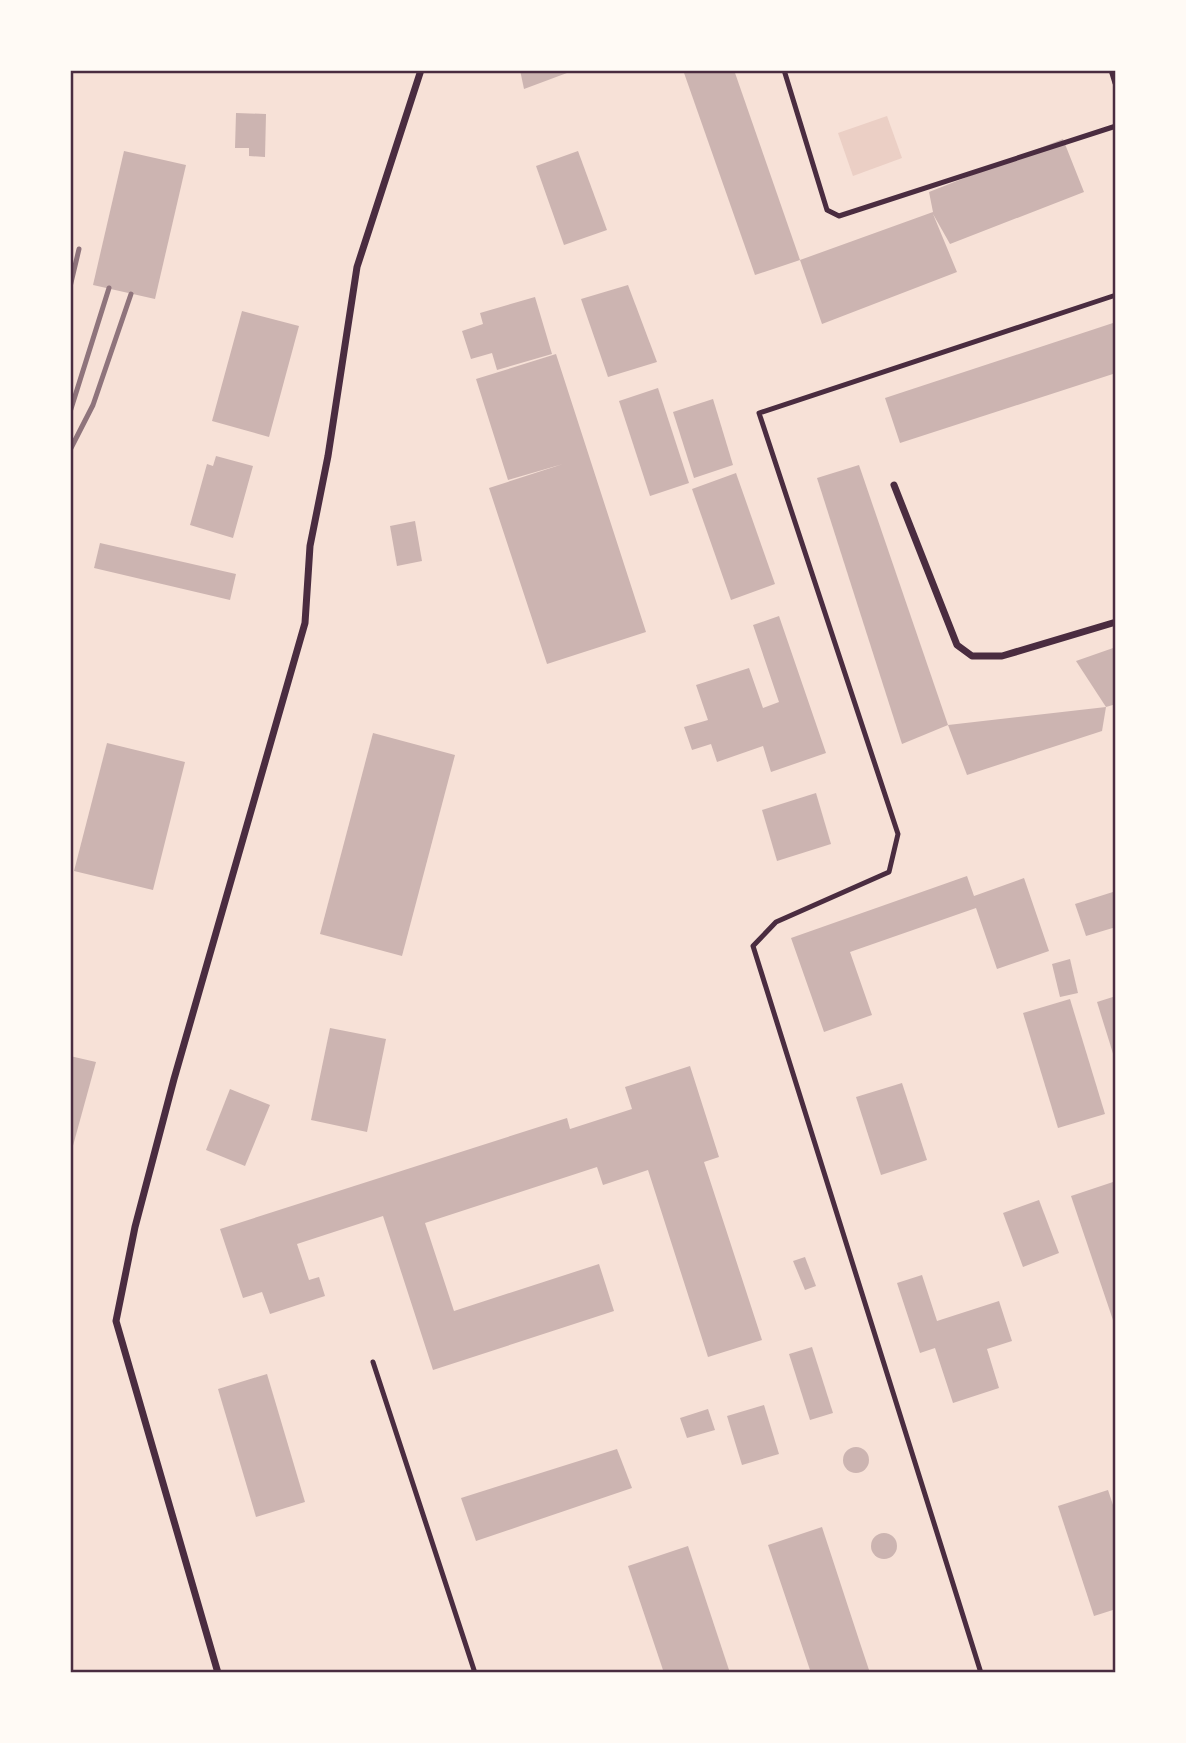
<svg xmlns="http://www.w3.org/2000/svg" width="1186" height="1743" viewBox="0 0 1186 1743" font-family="Overpass,sans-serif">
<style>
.green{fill:#ebcfc5}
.building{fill:#ccb4b1}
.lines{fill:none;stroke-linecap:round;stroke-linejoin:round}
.service{stroke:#4a2c40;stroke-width:5}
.minor{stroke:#4a2c40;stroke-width:7}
.rail{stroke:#8f747c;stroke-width:5}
.neatline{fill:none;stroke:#4a2c40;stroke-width:2.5}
</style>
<rect width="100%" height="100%" fill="#f7e1d7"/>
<path class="green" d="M887 116 902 158 853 176 838 133Z"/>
<g class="building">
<path d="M520 70H575L524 89Z"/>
<path d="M683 70H734L800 260 755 275Z"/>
<path d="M236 113 266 114 265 157 249 156V148H235Z"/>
<path d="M1063 139 1084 192 950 244 933 214 957 272 822 324 800 260 933 212 929 192Z"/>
<path d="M124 151 186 165 155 299 93 285Z"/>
<path d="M578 151 607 230 564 245 536 166Z"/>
<path d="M628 285 657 362 608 377 581 299Z"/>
<path d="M535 297 552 354 497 370 492 353 471 359 462 331 483 324 480 313Z"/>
<path d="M242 311 299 326 269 437 212 421Z"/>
<path d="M1116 322V373L900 443 885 398Z"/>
<path d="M556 354 646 632 547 664 489 488 563 464 508 480 476 379Z"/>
<path d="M658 388 689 483 650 496 619 401Z"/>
<path d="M713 399 733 465 694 478 673 412Z"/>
<path d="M216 456 253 466 233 538 190 525 207 464 213 466Z"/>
<path d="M859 465 948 725 902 744 817 478Z"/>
<path d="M736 473 775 584 731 600 692 489Z"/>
<path d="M415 521 422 561 397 566 390 526Z"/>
<path d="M100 543 236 574 230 600 94 568Z"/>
<path d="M779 616 826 753 771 772 763 746 717 762 711 744 692 750 684 727 708 720 696 685 749 668 763 708 779 702 753 625Z"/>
<path d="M1116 647V704L1106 707 1076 661Z"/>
<path d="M1106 707 1102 731 967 775 948 725Z"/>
<path d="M373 733 455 755 402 956 320 934Z"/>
<path d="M107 743 185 762 153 890 74 871Z"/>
<path d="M816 793 831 844 777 861 762 810Z"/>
<path d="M967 876 974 896 1024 878 1049 951 997 969 976 908 850 952 872 1015 824 1032 791 938Z"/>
<path d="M1116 891V927L1086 936 1075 904Z"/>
<path d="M1070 959 1078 993 1060 997 1052 964Z"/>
<path d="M1116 996V1060H1115L1097 1002Z"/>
<path d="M1070 999 1105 1114 1058 1128 1023 1013Z"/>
<path d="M330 1028 386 1039 367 1132 311 1120Z"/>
<path d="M70 1056 96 1062 71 1153H70Z"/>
<path d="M690 1066 719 1157 704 1162 762 1340 708 1357 648 1170 603 1185 597 1167 425 1223 454 1311 599 1264 614 1311 433 1370 383 1216 297 1244 309 1280 319 1277 325 1296 270 1314 262 1292 243 1298 220 1229 567 1118 570 1129 632 1109 625 1087Z"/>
<path d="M902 1083 927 1160 881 1175 856 1097Z"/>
<path d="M230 1089 270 1105 245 1166 206 1150Z"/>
<path d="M1116 1181V1329L1071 1196Z"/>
<path d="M1039 1200 1059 1253 1023 1267 1003 1213Z"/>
<path d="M805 1257 816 1286 805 1290 793 1261Z"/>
<path d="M922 1275 937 1321 999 1301 1012 1341 987 1349 999 1388 953 1403 935 1348 920 1353 897 1283Z"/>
<path d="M812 1347 833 1413 810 1420 789 1354Z"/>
<path d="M267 1374 305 1502 256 1517 218 1389Z"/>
<path d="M764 1405 779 1454 742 1465 727 1416Z"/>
<path d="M708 1409 715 1430 687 1438 680 1418Z"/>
<circle cx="856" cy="1460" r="13"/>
<path d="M617 1449 632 1488 476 1541 461 1498Z"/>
<path d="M1108 1490 1116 1514V1609L1094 1616 1058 1506Z"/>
<path d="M822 1527 859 1640 870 1673H811L769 1548 768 1545Z"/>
<circle cx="884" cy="1546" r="13"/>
<path d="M688 1546 730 1673H664L628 1566Z"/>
</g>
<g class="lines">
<g class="service">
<path d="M784 70 827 210 839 216 1116 126"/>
<path d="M373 1362 475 1673"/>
<path d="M981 1673 753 946 776 922 889 872 898 834 759 413 1116 295"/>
</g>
<g class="minor">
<path d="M1112 70 1116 83"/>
<path d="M894 485 957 645 972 656H1002L1116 622"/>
<path d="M218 1673 116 1321 135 1227 174 1079 305 623 310 546 328 456 357 267 421 70"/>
</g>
<g class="rail">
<path d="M70 287 79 249"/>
<path d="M70 412 109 288"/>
<path d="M70 450 93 405 131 294"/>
</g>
</g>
<rect width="1186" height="1743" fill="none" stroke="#fffaf5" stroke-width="144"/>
<rect x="72" y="72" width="1042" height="1599" class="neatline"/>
</svg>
